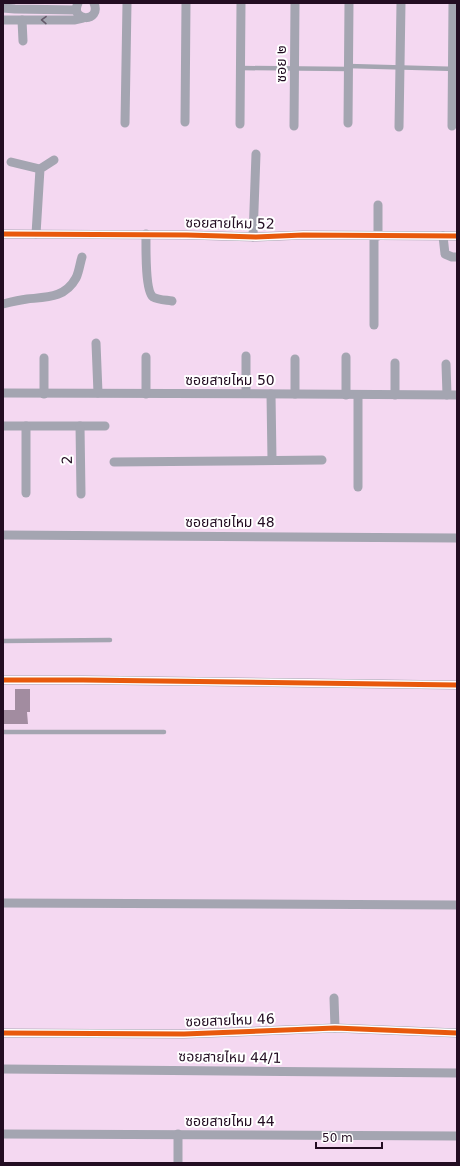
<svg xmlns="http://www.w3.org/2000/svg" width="460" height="1166" viewBox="0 0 460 1166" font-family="'DejaVu Sans','Noto Sans Thai',sans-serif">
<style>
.building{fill:#a28ca0}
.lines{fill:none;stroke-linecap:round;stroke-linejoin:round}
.lane{stroke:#a4a5b1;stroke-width:4.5}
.street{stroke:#a4a5b1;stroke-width:9}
.cycleway-casing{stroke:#fff;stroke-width:8}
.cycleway{stroke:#e8590c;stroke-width:5}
.oneway{stroke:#64596a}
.labels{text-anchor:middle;stroke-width:4;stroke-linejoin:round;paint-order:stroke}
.street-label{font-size:14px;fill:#230d22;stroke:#fff}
</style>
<rect width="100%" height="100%" fill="#f4d8f1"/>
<path class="building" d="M15 689H30V712H27L28 724H3V710H15Z"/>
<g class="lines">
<g class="lane">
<path d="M348 66 457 69"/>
<path d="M241 68 348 69"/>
<path d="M3 641 110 640"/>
<path d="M3 732H164"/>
</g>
<g class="street">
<path d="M78 3C69 22 102 23 94 3"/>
<path d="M3 8 15 9 76 10"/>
<path d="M3 20H74L83 18"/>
<path d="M22 20 23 41"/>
<path d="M185 122 186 3"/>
<path d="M125 123 127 3"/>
<path d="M348 123 349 3"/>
<path d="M240 124 241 3"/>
<path d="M294 126 295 3"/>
<path d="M452 126 453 3"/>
<path d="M399 127 401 3"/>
<path d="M11 162 40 169"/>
<path d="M378 205V236"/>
<path d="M3 234 187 235 256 237 303 235 457 236"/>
<path d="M36 234 40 169 54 160"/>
<path d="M146 234C146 246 145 291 153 297 158 300 166 300 172 301"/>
<path d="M443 236 445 254 452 257H457"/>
<path d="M253 237 256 154"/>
<path d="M3 304C11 302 19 300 27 299 47 297 65 298 76 278 79 272 80 263 82 257"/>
<path d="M374 325V236"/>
<path d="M96 343 98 393"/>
<path d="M44 358V394"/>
<path d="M295 359V394"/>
<path d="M446 364 447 395"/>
<path d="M3 393 295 394 457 395"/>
<path d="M246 393V356"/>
<path d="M146 394V357"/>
<path d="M271 394 272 460"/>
<path d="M346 395V357"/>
<path d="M358 395V487"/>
<path d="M395 395V363"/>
<path d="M3 426H105"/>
<path d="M26 426V493"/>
<path d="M80 426 81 494"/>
<path d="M114 462 322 460"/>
<path d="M3 535 457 538"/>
<path d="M3 680H83L457 685"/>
<path d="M3 903 457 905"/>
<path d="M334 998 335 1028"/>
<path d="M3 1033 184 1034 335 1028 457 1033"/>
<path d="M3 1069 457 1073"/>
<path d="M3 1134 457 1136"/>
<path d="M178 1134V1163"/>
</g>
<defs>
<g id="cycleway">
<path d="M3 234 187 235 256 237 303 235 457 236"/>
<path d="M3 680H83L457 685"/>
<path d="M3 1033 184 1034 335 1028 457 1033"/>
</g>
</defs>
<use href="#cycleway" class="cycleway-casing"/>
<use href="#cycleway" class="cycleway"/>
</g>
<defs><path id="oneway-chevron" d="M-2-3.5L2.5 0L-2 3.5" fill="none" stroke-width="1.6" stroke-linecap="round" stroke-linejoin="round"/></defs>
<use class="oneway" href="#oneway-chevron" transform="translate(44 20) rotate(-179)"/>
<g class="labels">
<g class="street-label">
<text transform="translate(281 64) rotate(-90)" y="5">ซอย ๒</text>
<text transform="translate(230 223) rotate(1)" y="5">ซอยสายไหม 52</text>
<text x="230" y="385">ซอยสายไหม 50</text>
<text transform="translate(67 460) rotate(-91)" y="5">2</text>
<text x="230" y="527">ซอยสายไหม 48</text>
<text transform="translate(230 1020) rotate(-2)" y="5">ซอยสายไหม 46</text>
<text transform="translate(230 1057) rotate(1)" y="5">ซอยสายไหม 44/1</text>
<text x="230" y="1126">ซอยสายไหม 44</text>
</g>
</g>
<rect width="460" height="1166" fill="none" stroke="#230d22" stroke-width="8"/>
<path d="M316 1142v6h66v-6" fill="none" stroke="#230d22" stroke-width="2"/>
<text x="322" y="1142" font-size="12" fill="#230d22" stroke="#ffffff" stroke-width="3" paint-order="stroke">50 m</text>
</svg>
